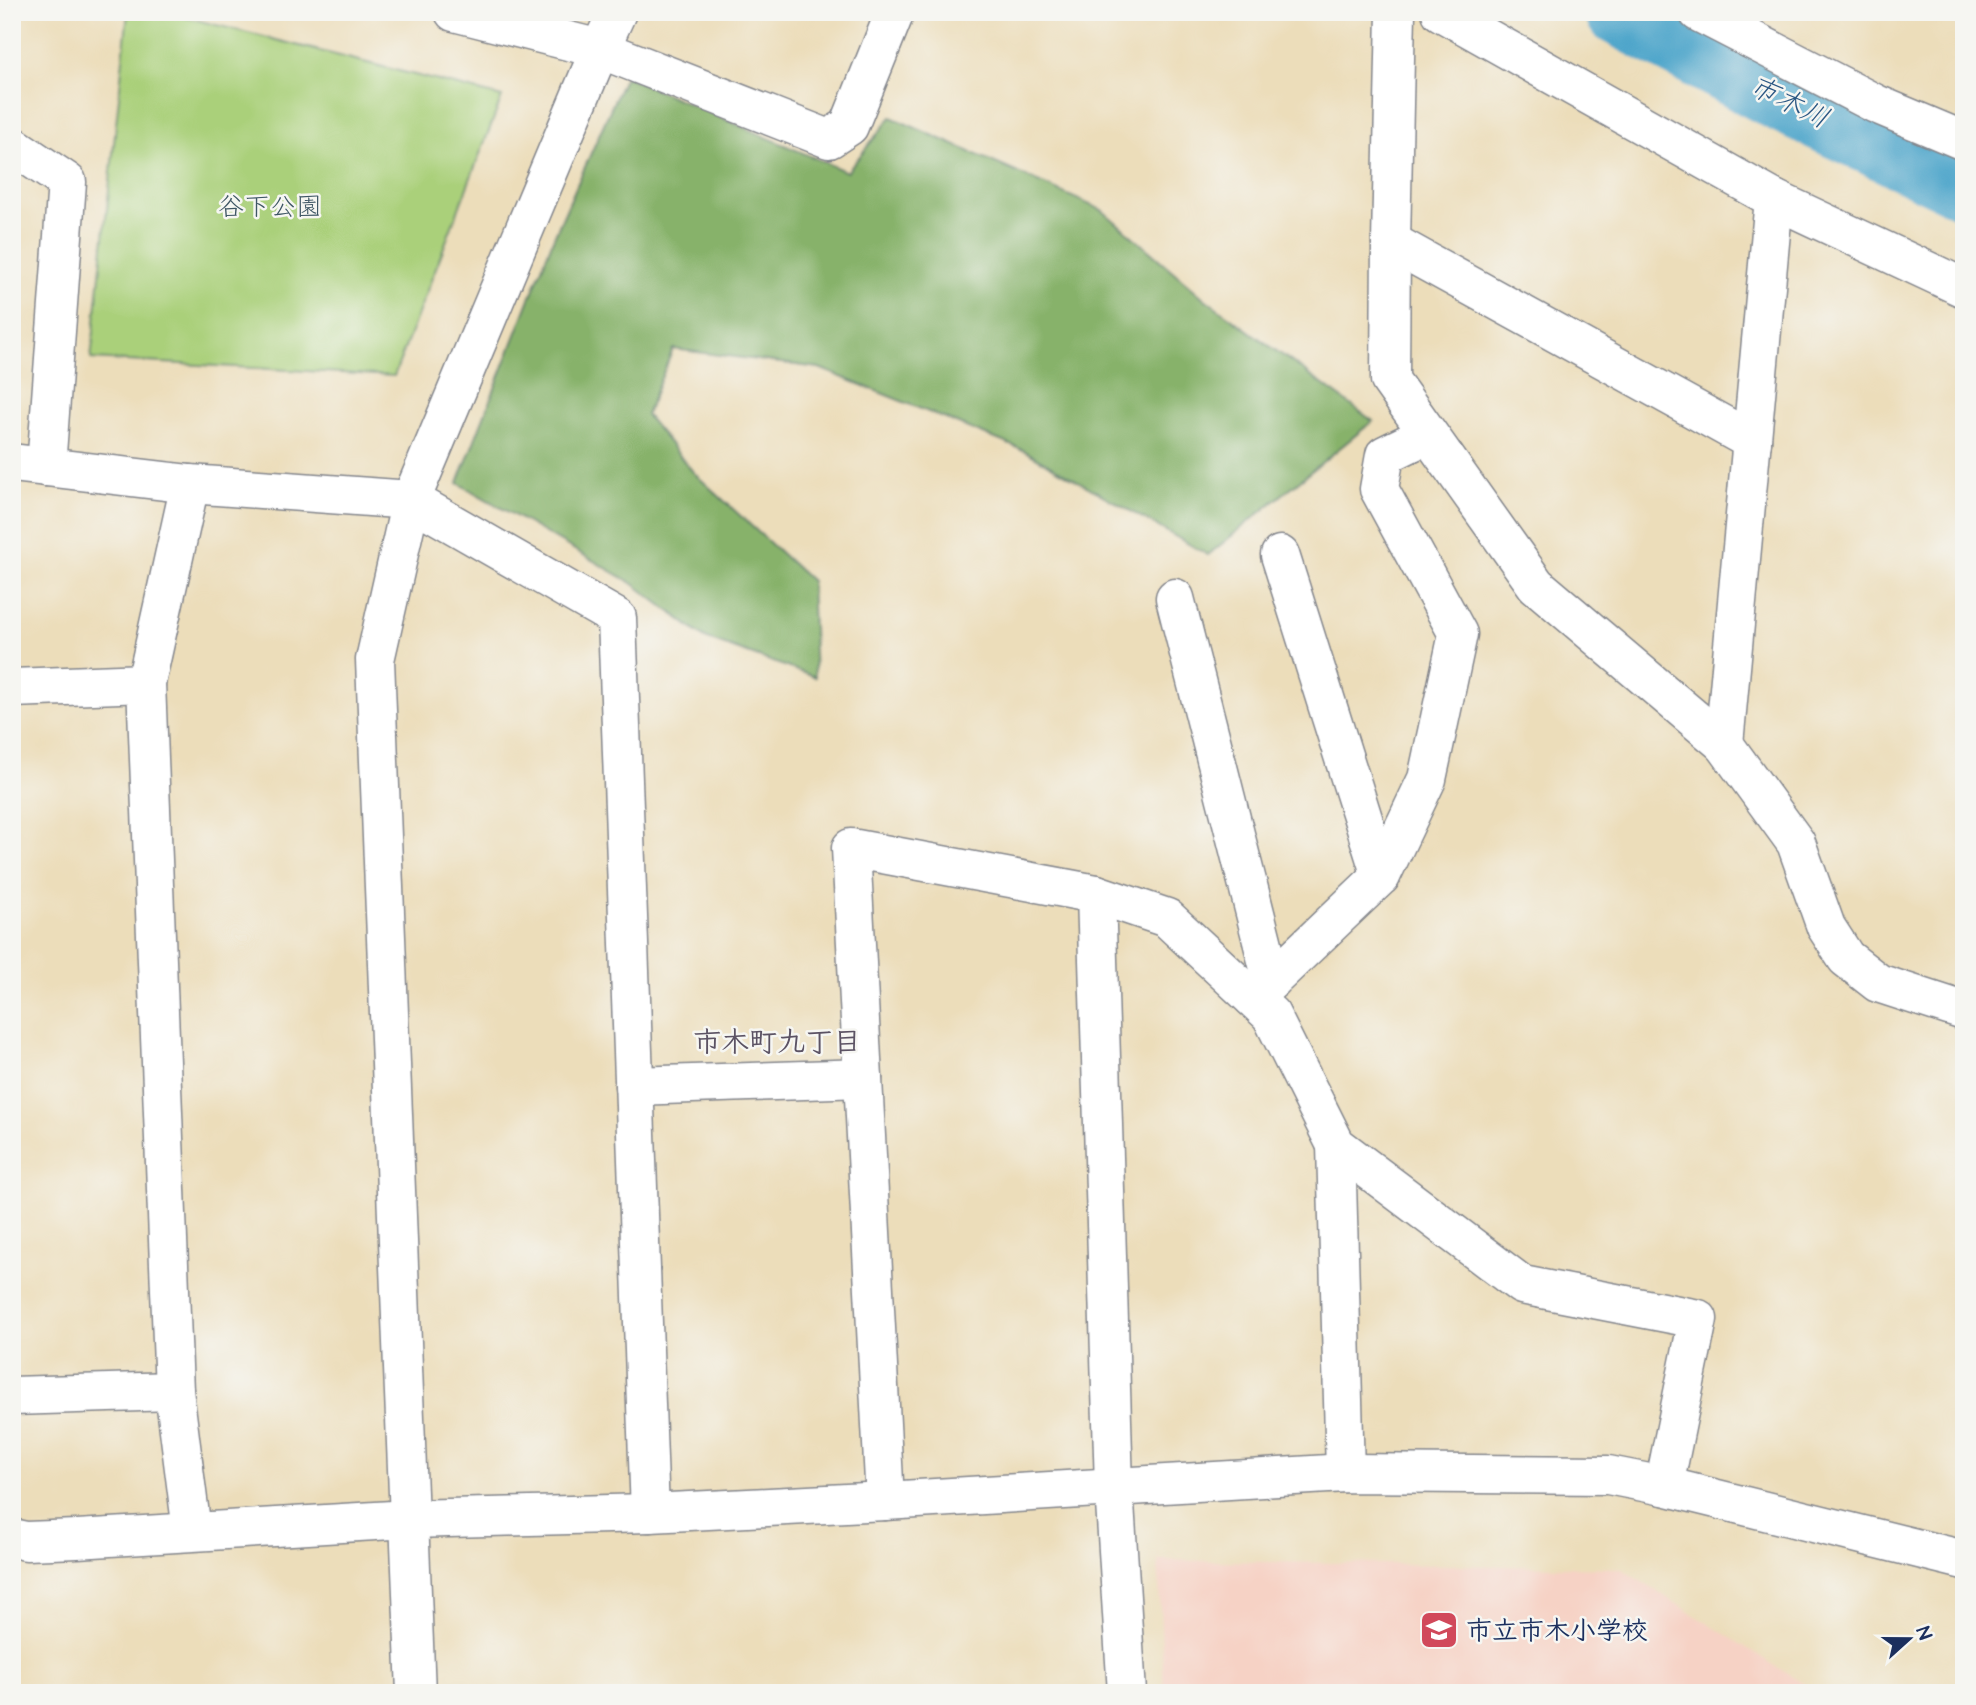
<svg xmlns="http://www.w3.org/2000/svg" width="1976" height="1705" viewBox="0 0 1976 1705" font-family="'Architects Daughter','Klee One',sans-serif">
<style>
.built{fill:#f6d2c5}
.green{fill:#aad07a;stroke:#62806c;stroke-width:2}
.forest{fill:#87b26a;stroke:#517064;stroke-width:2}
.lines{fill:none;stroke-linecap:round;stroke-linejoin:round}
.river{stroke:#4da5ca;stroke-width:68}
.street-casing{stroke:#84868c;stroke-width:41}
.secondary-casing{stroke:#84868c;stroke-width:41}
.street{stroke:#fff;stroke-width:38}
.secondary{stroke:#fff;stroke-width:38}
.labels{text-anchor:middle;stroke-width:5;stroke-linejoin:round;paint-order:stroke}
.park-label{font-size:26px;fill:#3f5765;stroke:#f6f6f2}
.poi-label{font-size:26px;font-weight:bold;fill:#1b2f5e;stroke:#f6f6f2;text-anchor:start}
.water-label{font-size:28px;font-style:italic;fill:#2c5884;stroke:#f6f6f2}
.neighbourhood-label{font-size:28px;font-weight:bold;fill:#5c5364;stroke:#f6f6f2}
</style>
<rect width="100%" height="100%" fill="#f6f6f2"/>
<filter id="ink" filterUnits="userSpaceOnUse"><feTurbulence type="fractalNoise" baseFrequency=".0143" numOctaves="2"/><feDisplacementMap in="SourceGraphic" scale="14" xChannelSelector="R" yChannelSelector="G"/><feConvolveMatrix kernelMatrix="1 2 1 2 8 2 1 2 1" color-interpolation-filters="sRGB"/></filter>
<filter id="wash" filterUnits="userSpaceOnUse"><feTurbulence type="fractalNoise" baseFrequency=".00686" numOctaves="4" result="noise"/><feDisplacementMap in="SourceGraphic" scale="28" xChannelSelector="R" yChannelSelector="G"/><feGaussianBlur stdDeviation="1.57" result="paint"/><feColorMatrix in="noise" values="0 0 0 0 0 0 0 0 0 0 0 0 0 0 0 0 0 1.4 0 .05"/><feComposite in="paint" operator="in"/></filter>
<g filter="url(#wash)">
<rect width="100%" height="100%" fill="#ecddba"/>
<path class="built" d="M1158 1560 1620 1568 1815 1691 1827 1693H1164Z"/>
<path class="green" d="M128 12H165L502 97 394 376 91 359Z"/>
<path class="forest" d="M625 76 847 172 891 117 1102 210 1205 299 1373 421 1208 555 1023 450 819 368 673 349 646 415 694 473 811 581 815 677 705 638 632 583 458 483 554 237Z"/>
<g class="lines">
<path class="river" d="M1619 12 1781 98 1964 185"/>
</g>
</g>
<g filter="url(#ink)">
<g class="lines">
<defs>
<g id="street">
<path d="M454 12 600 49 829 139 849 126 895 12"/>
<path d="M1396 12 1391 242 1390 380 1536 585 1724 744 1796 843 1826 927 1846 958 1878 983 1964 1011"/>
<path d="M1441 12 1774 199 1964 288"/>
<path d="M1698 12 1876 104 1964 141"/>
<path d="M600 49 617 12"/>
<path d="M12 145 67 182 46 467"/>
<path d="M1391 242 1752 441"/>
<path d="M12 463 190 484 411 500 617 618 650 1513"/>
<path d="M190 484 146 683 174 1391 192 1531"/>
<path d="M1280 555 1381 876"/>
<path d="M1175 598 1272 980"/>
<path d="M12 688 146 683"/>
<path d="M1724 744 1774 199"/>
<path d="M1096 894 1114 1487 1127 1693"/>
<path d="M1253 998 1381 876 1427 779 1458 634 1379 489 1385 455 1428 434"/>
<path d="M634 1086 863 1078"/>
<path d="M1336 1145 1345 1473"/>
<path d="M12 1396 174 1391"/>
<path d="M885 1501 851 848 1096 894 1167 918 1271 1015 1336 1145 1522 1285 1698 1319 1664 1486"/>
<path d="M409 1519 416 1693"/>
</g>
<g id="secondary">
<path d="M409 1519 375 660 411 500 600 49"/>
<path d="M12 1538 26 1541 77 1539 409 1519 650 1513 885 1501 1345 1473 1608 1475 1664 1486 1964 1560"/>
</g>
</defs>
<use href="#street" class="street-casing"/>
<use href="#secondary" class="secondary-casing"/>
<use href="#street" class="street"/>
<use href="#secondary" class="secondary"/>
</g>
</g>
<defs>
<symbol id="school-square" viewBox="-11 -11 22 22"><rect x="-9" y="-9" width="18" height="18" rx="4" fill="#d1495b" stroke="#f6f6f2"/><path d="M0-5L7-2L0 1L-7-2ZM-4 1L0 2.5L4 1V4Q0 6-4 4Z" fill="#fff"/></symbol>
</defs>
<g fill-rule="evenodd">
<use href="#school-square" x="1417" y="1608" width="44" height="44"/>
</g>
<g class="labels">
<g class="park-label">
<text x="270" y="215">谷下公園</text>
</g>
<g class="poi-label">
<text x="1466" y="1639">市立市木小学校</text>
</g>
<g class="water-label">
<text transform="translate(1790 101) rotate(26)" y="10">市木川</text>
</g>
<g class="neighbourhood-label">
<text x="777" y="1051">市木町九丁目</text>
</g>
</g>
<rect width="1976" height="1705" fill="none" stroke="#f6f6f2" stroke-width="42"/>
<g transform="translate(1909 1639) rotate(69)" stroke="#f6f6f2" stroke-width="5" paint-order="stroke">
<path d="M0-5L12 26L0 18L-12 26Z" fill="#1b2f5e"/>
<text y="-10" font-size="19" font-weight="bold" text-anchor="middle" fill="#1b2f5e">N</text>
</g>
</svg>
